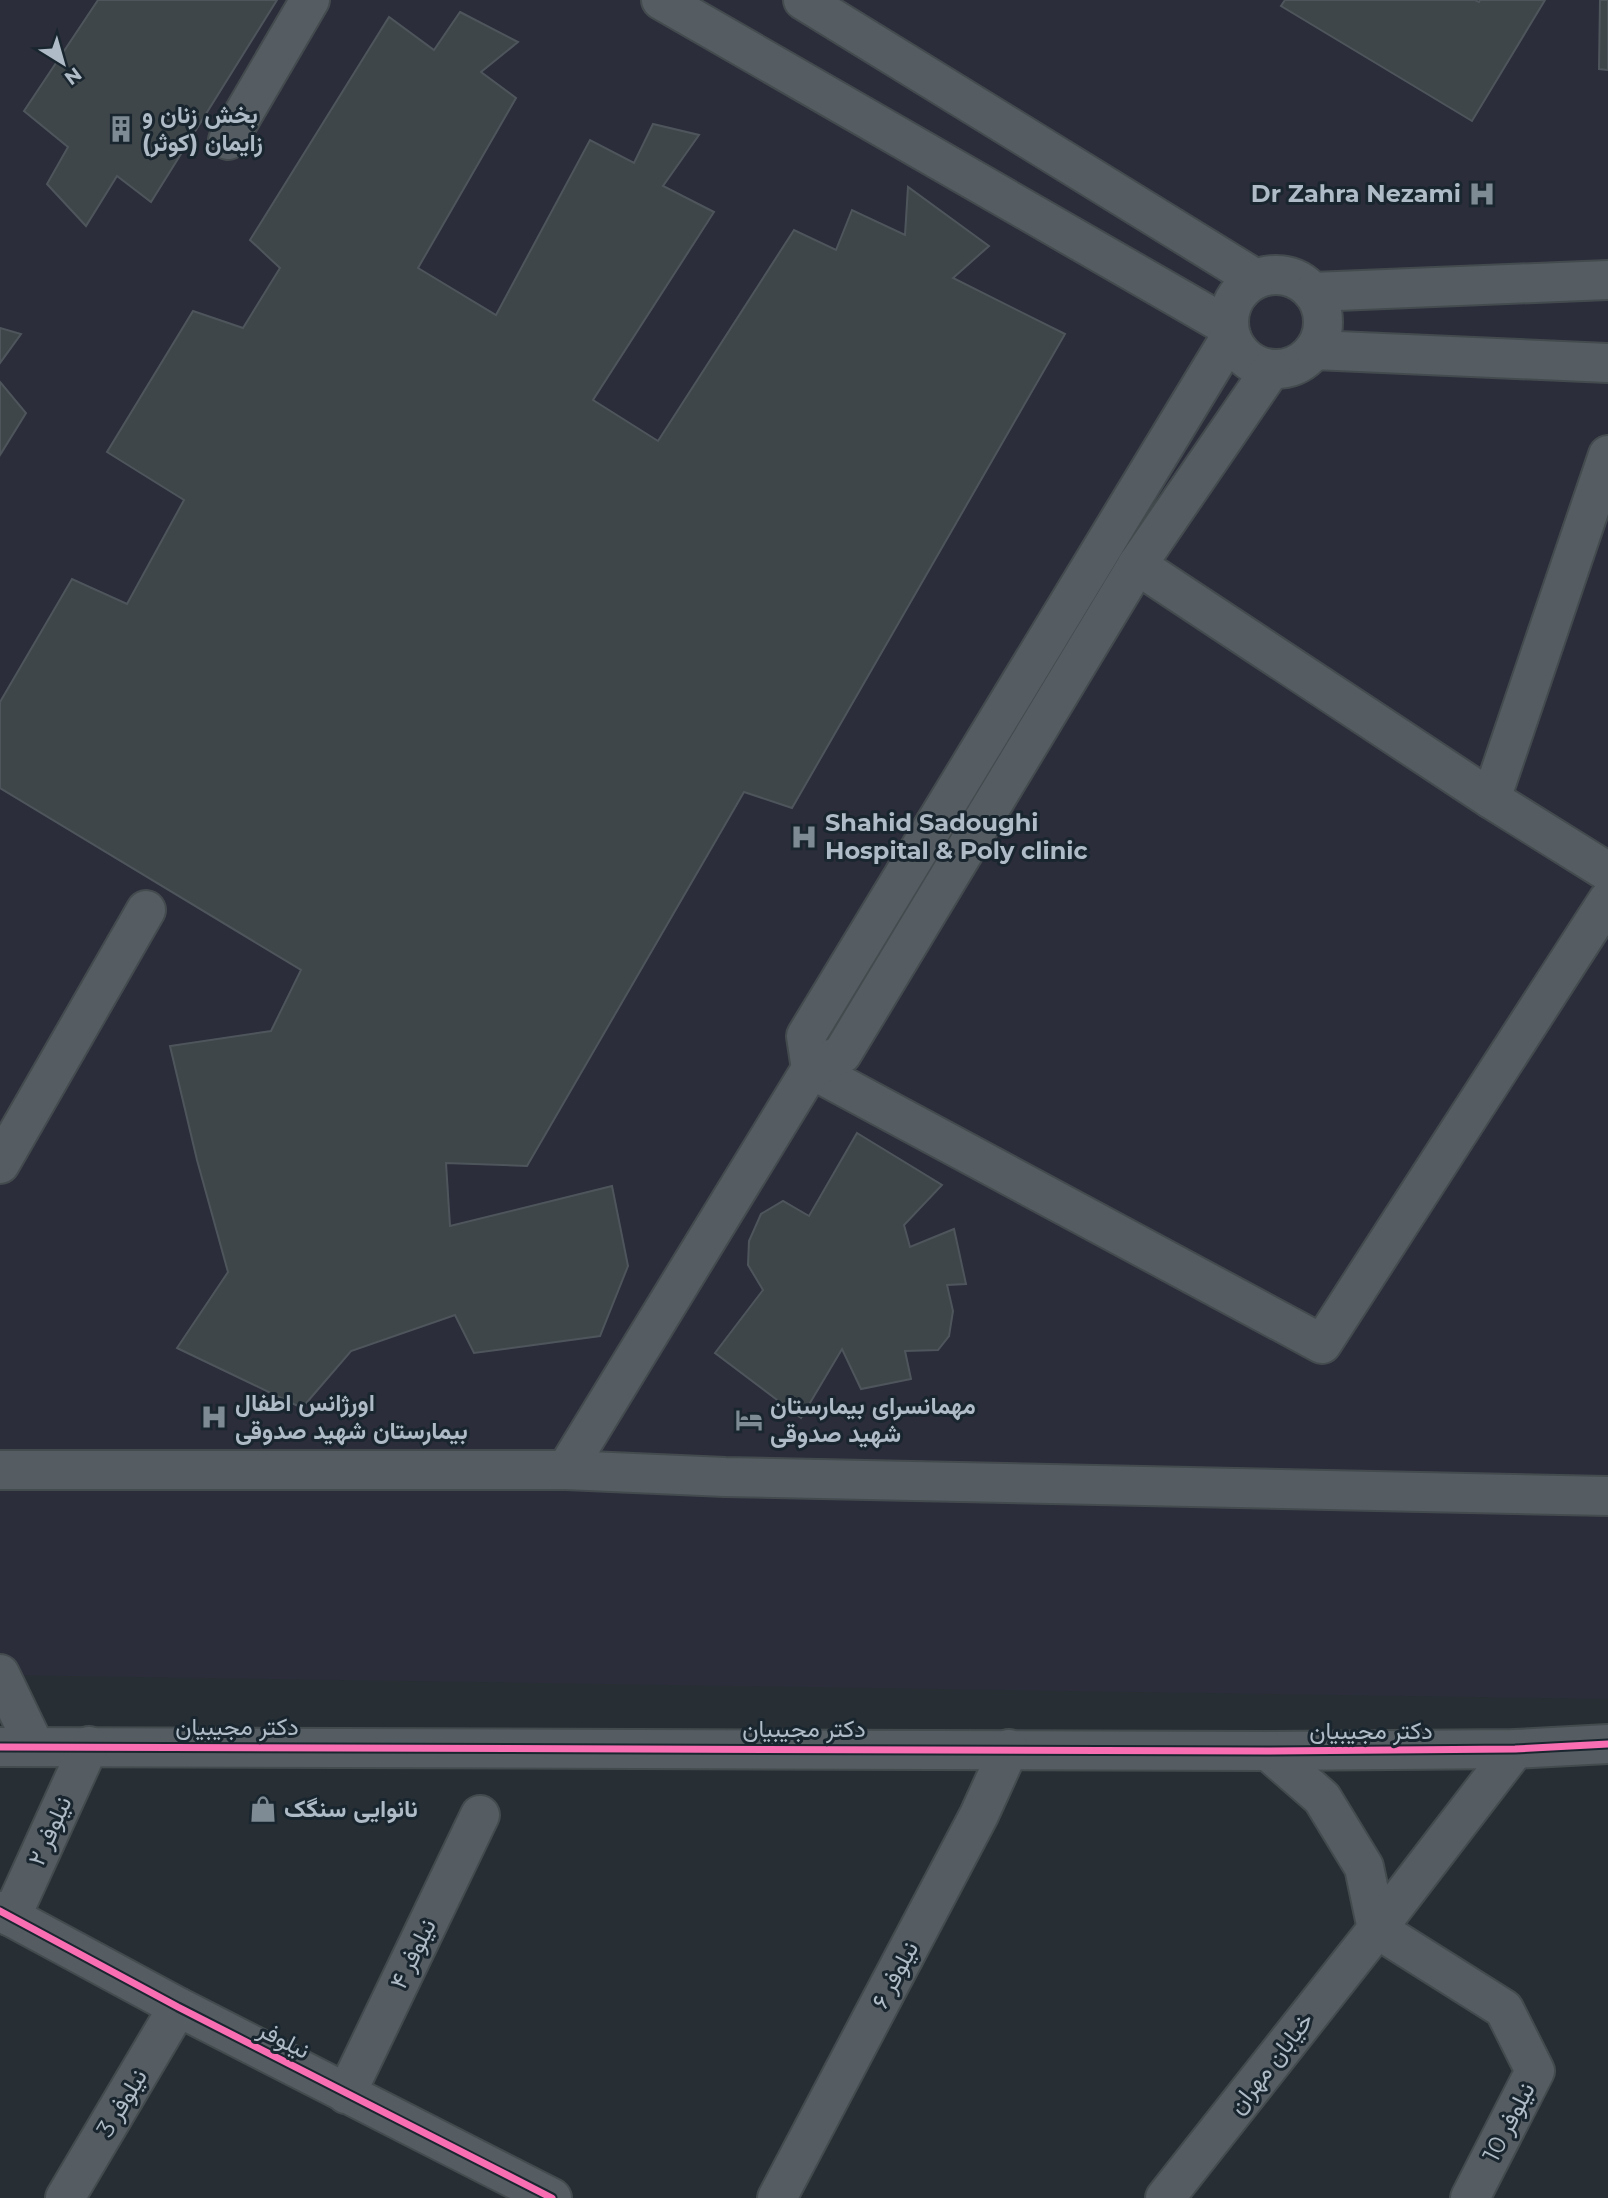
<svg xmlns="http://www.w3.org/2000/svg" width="1608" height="2198" viewBox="0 0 1608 2198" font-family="Montserrat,Vazirmatn,sans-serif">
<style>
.medical{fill:#2b2d3a}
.building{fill:#3f464a;stroke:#4e565c;stroke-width:2}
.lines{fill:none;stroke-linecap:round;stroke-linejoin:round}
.minor-casing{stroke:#444b4f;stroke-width:42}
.minor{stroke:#565d62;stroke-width:38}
.cycleway-casing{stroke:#1a262f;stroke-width:11}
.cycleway{stroke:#f96db3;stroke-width:7}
.labels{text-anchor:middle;stroke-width:6;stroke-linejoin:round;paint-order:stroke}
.poi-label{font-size:24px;font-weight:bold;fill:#afbcc7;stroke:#1a262f;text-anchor:start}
.street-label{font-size:24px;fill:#afbcc7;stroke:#1a262f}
</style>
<rect width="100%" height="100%" fill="#272f34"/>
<path class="medical" d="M0 0H1608V1699L0 1675Z"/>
<g class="building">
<path d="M98 0H277L151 202 117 176 86 226 47 184 68 147 24 111Z"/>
<path d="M1285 0H1475L1479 2 1480 0H1545L1472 121 1281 6Z"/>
<path d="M1600 0H1608V70L1599 69Z"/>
<path d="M460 12 518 42 481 72 516 98 418 268 496 315 590 140 634 163 653 124 699 135 663 186 714 212 593 400 658 441 794 230 836 250 852 210 905 235 908 187 989 246 953 278 1065 334 792 808 744 792 527 1166 446 1163 450 1226 612 1186 628 1266 600 1336 474 1353 455 1315 351 1351 302 1408 177 1348 228 1272 197 1160 170 1046 271 1031 301 970 0 788V702L72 579 127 604 184 500 107 452 193 311 243 328 280 268 250 240 389 17 434 50Z"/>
<path d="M0 328 21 334 0 363Z"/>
<path d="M0 382 26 413 0 455Z"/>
<path d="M857 1133 942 1185 904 1225 910 1247 954 1229 966 1284 947 1285 953 1311 949 1336 938 1350 905 1351 911 1379 861 1389 842 1349 801 1418 715 1353 763 1290 748 1265 749 1241 761 1214 783 1201 809 1216Z"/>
</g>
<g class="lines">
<defs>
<g id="minor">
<path d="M661 0 1229 327"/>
<path d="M803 0 1256 279"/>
<path d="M228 140 310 0"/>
<circle cx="1276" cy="322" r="47"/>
<path d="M1313 292 1608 280"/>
<path d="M1315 350 1608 363"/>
<path d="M1137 565 1491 799 1608 872"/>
<path d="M1491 799 1608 455"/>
<path d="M811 1069 1322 1344 1608 900"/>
<path d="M811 1069 806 1036 1231 336"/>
<path d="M0 1164 146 910"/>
<path d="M0 1470H566L725 1477 1608 1496"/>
<path d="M566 1470 811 1069 842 1054 1137 565 1271 369"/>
<path d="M0 1674 35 1747"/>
<path d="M0 1747 1268 1751 1515 1749 1608 1744"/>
<path d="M1268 1751 1322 1798 1364 1867 1377 1929 1504 2009 1535 2071 1470 2198"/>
<path d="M0 1911 178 2007 552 2198"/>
<path d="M11 1917 89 1746"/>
<path d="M346 2094 480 1815"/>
<path d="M65 2198 178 2007"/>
<path d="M777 2198 979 1815 1009 1749"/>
<path d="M1165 2198 1377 1929 1515 1749"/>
</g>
</defs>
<use href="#minor" class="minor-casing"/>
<use href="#minor" class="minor"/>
<defs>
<g id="cycleway">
<path d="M0 1747 1268 1751 1515 1749 1608 1744"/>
<path d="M0 1911 178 2007 552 2198"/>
</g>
</defs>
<use href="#cycleway" class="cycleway-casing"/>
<use href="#cycleway" class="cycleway"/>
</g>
<defs>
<symbol id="building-bare" viewBox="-9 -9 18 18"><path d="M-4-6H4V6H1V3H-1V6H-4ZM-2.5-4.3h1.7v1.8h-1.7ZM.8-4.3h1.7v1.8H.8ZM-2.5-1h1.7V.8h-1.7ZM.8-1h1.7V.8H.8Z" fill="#7f8b94" stroke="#1a262f" stroke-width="2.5" paint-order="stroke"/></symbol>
<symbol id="hospital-bare" viewBox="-9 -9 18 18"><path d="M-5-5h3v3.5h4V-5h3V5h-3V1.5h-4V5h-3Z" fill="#7f8b94" stroke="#1a262f" stroke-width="2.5" paint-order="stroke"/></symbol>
<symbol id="hotel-bare" viewBox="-9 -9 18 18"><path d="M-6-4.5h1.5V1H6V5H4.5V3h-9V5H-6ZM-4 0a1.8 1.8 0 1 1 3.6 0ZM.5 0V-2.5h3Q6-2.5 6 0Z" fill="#7f8b94" stroke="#1a262f" stroke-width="2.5" paint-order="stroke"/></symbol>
<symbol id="shop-bare" viewBox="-9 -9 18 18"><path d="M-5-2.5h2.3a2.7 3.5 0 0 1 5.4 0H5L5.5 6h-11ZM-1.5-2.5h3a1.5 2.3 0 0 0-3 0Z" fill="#7f8b94" stroke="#1a262f" stroke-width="2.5" paint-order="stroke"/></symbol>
</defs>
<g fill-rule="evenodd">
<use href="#building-bare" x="102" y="110" width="38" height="38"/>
<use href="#hospital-bare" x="1463" y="175" width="38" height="38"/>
<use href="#hospital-bare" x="785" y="818" width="38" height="38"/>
<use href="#hospital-bare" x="195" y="1398" width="38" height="38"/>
<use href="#hotel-bare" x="730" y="1401" width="38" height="38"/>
<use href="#shop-bare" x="244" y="1790" width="38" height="38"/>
</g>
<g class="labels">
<g class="poi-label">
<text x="142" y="123">بخش زنان و<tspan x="142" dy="28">زایمان (کوثر)</tspan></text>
<text x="1461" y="202" text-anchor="end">Dr Zahra Nezami</text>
<text x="825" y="831">Shahid Sadoughi<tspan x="825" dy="28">Hospital &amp; Poly clinic</tspan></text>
<text x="235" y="1411">اورژانس اطفال<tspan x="235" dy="28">بیمارستان شهید صدوقی</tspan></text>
<text x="770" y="1414">مهمانسرای بیمارستان<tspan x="770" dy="28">شهید صدوقی</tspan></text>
<text x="284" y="1817">نانوایی سنگک</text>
</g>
<g class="street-label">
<text x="237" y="1735">دکتر مجیبیان</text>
<text x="804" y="1737">دکتر مجیبیان</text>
<text x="1371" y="1739">دکتر مجیبیان</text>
<text transform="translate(50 1831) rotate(-66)" y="8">نیلوفر ۲</text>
<text transform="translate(413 1954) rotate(-64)" y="8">نیلوفر ۴</text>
<text transform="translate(895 1975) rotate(-62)" y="8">نیلوفر ۶</text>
<text transform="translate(284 2040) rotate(27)" y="8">نیلوفر</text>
<text transform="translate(1271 2063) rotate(-52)" y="8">خیابان مهران</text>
<text transform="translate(122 2103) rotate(-59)" y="8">نیلوفر 3</text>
<text transform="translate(1509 2122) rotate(-63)" y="8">نیلوفر 10</text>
</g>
</g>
<g transform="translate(63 63) rotate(143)" stroke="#1a262f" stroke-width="5" paint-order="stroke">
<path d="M0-5L12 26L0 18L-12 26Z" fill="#afbcc7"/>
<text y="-10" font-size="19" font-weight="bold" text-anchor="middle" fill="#afbcc7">N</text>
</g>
</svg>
